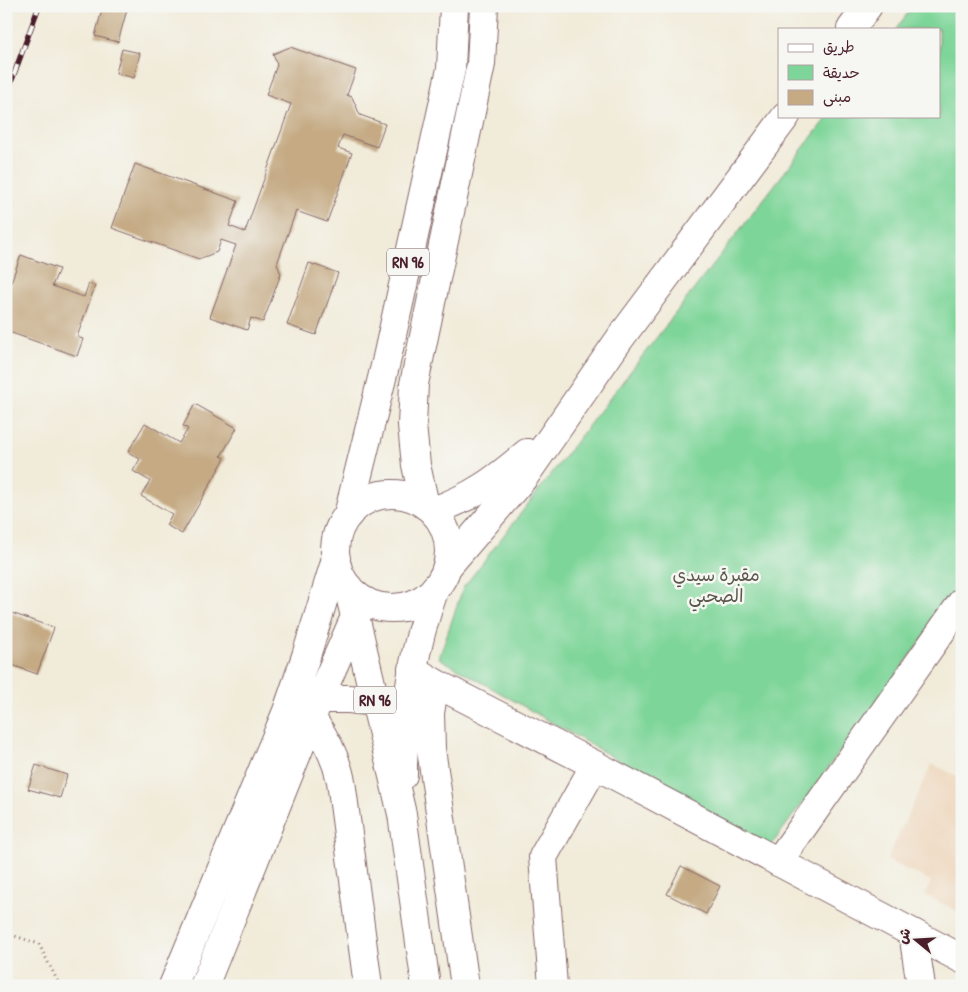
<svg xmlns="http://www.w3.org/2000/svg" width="968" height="992" viewBox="0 0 968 992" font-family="'Patrick Hand','Playpen Sans Arabic',sans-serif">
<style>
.built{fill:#eed6bb}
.green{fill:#7ed599;stroke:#647a62}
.building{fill:#c5aa84}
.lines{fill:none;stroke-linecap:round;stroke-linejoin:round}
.minor-casing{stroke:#846668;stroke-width:30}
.major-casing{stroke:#846668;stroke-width:30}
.path{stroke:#846668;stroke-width:3;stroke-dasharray:1 4;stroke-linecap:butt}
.minor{stroke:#fff;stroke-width:28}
.major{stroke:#fff;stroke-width:28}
.rail-casing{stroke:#4a1f2b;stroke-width:5.5}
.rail{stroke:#f6f6f2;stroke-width:4;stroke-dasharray:11;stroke-linecap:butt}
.labels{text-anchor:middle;stroke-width:5;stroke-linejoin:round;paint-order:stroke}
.shield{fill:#f6f6f2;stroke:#7e6067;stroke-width:1}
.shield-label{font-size:16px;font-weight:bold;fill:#4a1f2b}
.park-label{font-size:18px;fill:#5a564c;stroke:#f6f6f2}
</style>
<rect width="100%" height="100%" fill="#f6f6f2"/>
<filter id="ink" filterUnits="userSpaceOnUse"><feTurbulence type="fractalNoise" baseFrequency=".02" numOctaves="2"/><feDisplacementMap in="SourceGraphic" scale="10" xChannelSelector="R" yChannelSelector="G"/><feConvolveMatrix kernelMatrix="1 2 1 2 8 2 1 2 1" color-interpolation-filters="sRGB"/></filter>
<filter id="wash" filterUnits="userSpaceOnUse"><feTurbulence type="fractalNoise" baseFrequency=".0096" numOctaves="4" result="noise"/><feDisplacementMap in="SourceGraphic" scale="20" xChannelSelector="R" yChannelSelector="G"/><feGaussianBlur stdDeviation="1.12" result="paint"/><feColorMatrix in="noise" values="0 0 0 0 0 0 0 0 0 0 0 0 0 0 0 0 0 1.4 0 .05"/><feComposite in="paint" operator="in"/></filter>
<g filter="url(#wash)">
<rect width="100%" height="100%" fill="#f1ebd9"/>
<path class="built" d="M932 764 962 778V913L925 895 931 881 887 860Z"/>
<path class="green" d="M913 6H962V585L770 847 439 658 463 588 828 116H939V29H896Z"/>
<g id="blocks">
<g class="building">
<path d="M103 6H128L118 42 95 36Z"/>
<path d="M349 6H384L383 13Z"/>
<path d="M290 47 356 70 347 95 352 97 360 115 385 124 377 147 343 135 338 148 352 153 327 222 296 211 277 264 281 274 263 322 251 318 247 330 210 317 236 245 221 240 217 252 199 259 112 228 135 164 238 201 229 226 245 232 291 104 266 95 277 65 273 54Z"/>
<path d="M122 49 140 53 134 78 116 73Z"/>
<path d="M21 255 59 269 52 286 84 297 89 283 95 286 77 337 83 339 77 356 6 331V296Z"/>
<path d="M309 263 338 273 316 335 287 325Z"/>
<path d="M195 404 237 428 221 456 225 458 182 534 166 525 172 514 141 496 150 481 133 471 140 459 128 452 145 423 179 443 188 429 183 426Z"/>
<path d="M6 611 54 628 37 674 6 663Z"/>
<path d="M36 765 67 775 60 798 28 789Z"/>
<path d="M681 866 720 886 706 914 667 894Z"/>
</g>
</g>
</g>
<g filter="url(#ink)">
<use href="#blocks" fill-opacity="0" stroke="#846668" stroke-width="1"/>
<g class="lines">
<defs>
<g id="minor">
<path d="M412 669 435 683 595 765 962 959"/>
<path d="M435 683 430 713 431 749 465 986"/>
<path d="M311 718C326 738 336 757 341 781L368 986"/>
<path d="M778 862 962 602"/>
<path d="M913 933 921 986"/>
<path d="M173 986 287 711 306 656 336 559"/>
<path d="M204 986 319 699 361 603"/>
<path d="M553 986 543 857 595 765"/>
</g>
<g id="major">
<path d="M851 29 868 6"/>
<circle cx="392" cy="551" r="57"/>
<path d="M425 505 416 465 412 425 414 384 481 64 484 6"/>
<path d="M433 511C473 497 495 480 527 453"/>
<path d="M348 515 386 362 451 69 454 6"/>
<path d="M447 567 524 477 621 337 786 116"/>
<path d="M348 587 402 814 426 986"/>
<path d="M319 699H349L376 702"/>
<path d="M403 775C403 710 413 649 435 588"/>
</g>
</defs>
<use href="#minor" class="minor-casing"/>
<use href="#major" class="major-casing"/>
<path class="path" d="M6 933 39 944 60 986"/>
<use href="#minor" class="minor"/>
<use href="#major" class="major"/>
<defs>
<path id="rail" d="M6 96 39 6"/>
</defs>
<use href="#rail" class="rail-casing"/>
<use href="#rail" class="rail"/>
</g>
</g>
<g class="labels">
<g class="shield">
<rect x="387" y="248.5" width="42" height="27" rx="4"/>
<rect x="354" y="686.5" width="42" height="27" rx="4"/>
</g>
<g class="shield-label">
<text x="408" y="268">RN 96</text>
<text x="375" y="706">RN 96</text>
</g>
<g class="park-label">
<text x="716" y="581">مقبرة سيدي<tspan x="716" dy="21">الصحبي</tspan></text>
</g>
</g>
<rect width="968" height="992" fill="none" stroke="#f6f6f2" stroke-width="25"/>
<rect x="778" y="28" width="162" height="90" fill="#f6f6f2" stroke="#b1a0a2"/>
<rect x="788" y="44" width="25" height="8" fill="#ffffff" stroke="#b1a0a2"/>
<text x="823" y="52" font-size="15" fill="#4a1f2b">طريق</text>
<rect x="788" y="65" width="25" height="15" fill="#7ed599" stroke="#b1a0a2"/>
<text x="823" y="78" font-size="15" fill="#4a1f2b">حديقة</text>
<rect x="788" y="90" width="25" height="15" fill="#c5aa84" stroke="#b1a0a2"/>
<text x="823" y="102" font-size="15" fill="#4a1f2b">مبنى</text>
<g transform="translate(916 940) rotate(288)" stroke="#f6f6f2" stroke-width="4" paint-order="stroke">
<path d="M0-4L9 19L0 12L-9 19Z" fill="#4a1f2b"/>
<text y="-8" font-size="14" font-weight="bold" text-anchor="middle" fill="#4a1f2b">ش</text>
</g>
</svg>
